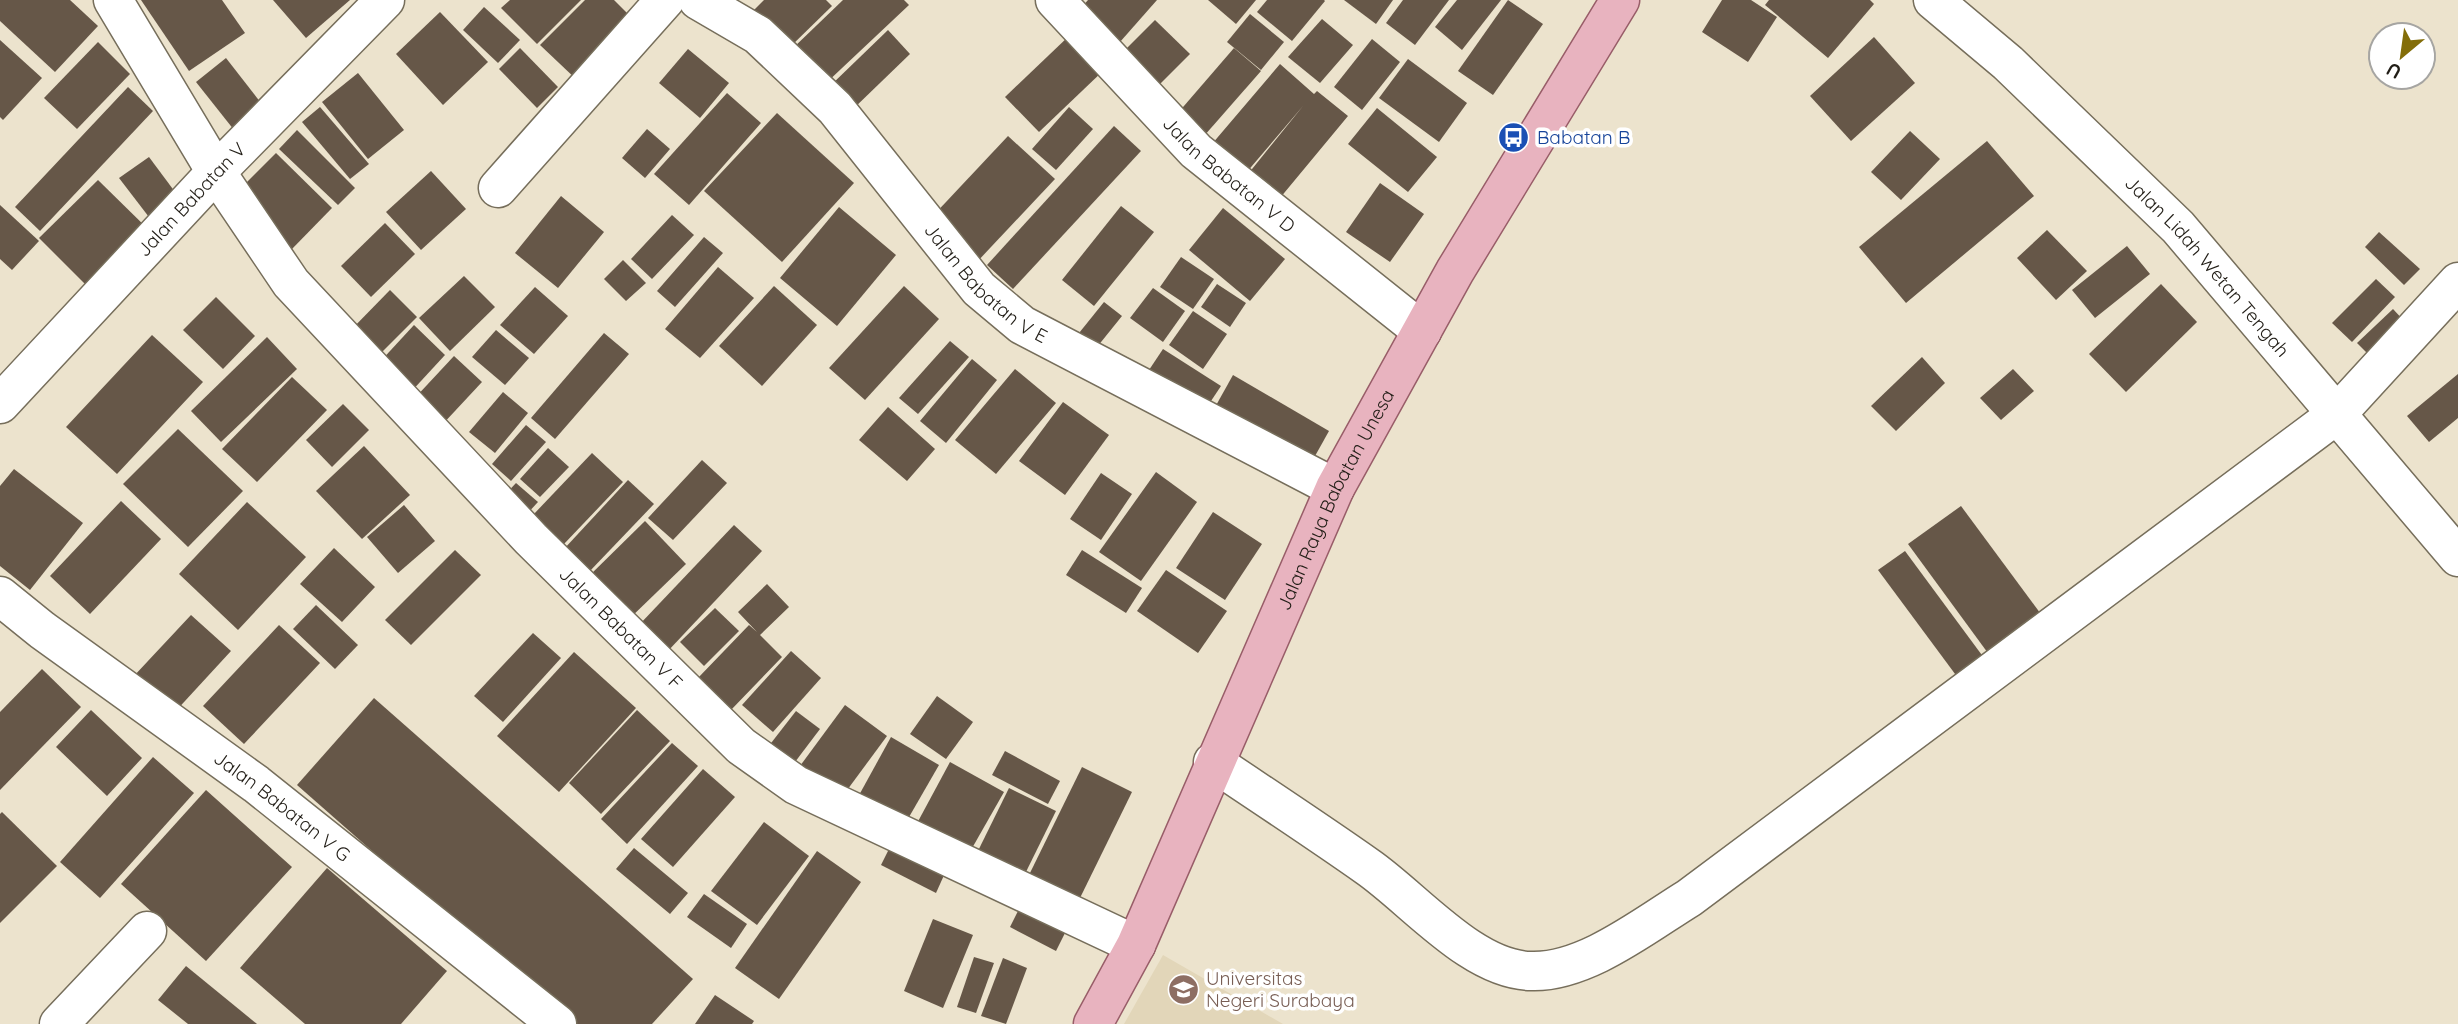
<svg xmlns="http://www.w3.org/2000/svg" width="2458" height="1024" viewBox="0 0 2458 1024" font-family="Quicksand,sans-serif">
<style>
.built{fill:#e2d6b9}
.building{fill:#665748}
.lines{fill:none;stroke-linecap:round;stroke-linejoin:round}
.minor-casing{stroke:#766e5b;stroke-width:41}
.major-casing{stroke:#985d68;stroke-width:41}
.minor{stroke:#fff;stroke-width:38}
.major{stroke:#e8b3bf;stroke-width:38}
.labels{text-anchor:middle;stroke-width:7;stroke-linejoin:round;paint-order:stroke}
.transit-label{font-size:19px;fill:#164399;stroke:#fff;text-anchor:start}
.street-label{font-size:19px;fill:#211d16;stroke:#fff}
.education-label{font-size:19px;fill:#785e54;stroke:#fff;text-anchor:start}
</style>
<rect width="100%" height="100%" fill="#ece3cd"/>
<path class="built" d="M1163 955 1283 1024H1124Z"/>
<g class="building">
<path d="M0 0H70L98 26 55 72 0 21Z"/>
<path d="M141 0H222L245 33 189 71Z"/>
<path d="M273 0H350L306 38Z"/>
<path d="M510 0H581L537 44 501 8Z"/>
<path d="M585 0H614L636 22 578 81 540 45Z"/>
<path d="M764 0H826L832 6 787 50 750 14Z"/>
<path d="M843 0H904L909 5 824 85 791 50Z"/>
<path d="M1088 0H1157L1120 42 1081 8Z"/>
<path d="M1208 0H1256L1236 24Z"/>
<path d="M1267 0H1324L1325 1 1292 41 1257 12Z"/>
<path d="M1344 0H1393L1376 24Z"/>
<path d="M1403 0H1449L1415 45 1386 23Z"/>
<path d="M1457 0H1501L1462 50 1435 27Z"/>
<path d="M1508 0 1543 24 1493 95 1458 71Z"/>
<path d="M1722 0H1751L1777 17 1748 62 1702 32Z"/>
<path d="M1769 0H1870L1874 4 1828 58 1765 5Z"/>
<path d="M484 7 520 40 498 63 463 30Z"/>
<path d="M440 12 488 62 443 105 396 54Z"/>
<path d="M1250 14 1284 42 1261 70 1227 42Z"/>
<path d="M1322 19 1353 45 1320 83 1288 57Z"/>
<path d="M1155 20 1190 54 1153 91 1118 57Z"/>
<path d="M888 30 910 54 851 111 829 87Z"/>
<path d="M1070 35 1104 70 1039 132 1005 97Z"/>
<path d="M1874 37 1915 83 1851 141 1810 96Z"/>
<path d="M1372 39 1400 62 1362 110 1334 87Z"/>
<path d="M0 40 42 78 3 120 0 117Z"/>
<path d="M98 42 130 74 77 129 44 98Z"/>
<path d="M520 48 558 87 537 108 499 69Z"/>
<path d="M1234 48 1261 71 1197 144 1171 121Z"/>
<path d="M688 49 729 83 700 118 659 83Z"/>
<path d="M226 58 268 112 238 135 196 82Z"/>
<path d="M1408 59 1467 103 1439 142 1379 98Z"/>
<path d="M1280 64 1314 94 1317 91 1348 116 1275 204 1244 179 1303 106 1240 180 1206 151Z"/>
<path d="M358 73 404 130 368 159 322 102Z"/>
<path d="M128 87 153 111 40 231 15 207Z"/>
<path d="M727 93 761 123 689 205 654 174Z"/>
<path d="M320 107 369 164 350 179 302 122Z"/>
<path d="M1069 107 1093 129 1056 170 1032 149Z"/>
<path d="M1377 108 1437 157 1408 192 1348 144Z"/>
<path d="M777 113 854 183 782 262 704 191Z"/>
<path d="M1114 126 1141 151 1013 289 987 265Z"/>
<path d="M647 129 670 149 645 178 622 158Z"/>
<path d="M297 130 355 188 338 205 279 149Z"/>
<path d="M1910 131 1940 159 1901 200 1871 172Z"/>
<path d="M1008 136 1055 179 976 263 930 219Z"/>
<path d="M1987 141 2034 196 1906 303 1859 247Z"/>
<path d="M276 153 332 208 291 250 235 194Z"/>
<path d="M149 157 181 200 152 221 119 178Z"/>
<path d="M431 171 466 209 421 250 386 212Z"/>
<path d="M98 180 153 234 94 293 39 238Z"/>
<path d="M1380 183 1424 214 1390 262 1346 232Z"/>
<path d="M561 196 604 232 558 288 515 253Z"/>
<path d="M0 205 39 241 12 270 0 259Z"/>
<path d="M1121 206 1154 232 1094 306 1062 280Z"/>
<path d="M839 207 896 255 837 326 780 278Z"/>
<path d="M1223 208 1285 259 1250 301 1189 250Z"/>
<path d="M672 215 694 235 652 279 631 259Z"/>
<path d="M385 223 415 254 371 297 341 266Z"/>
<path d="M2047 230 2087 271 2056 300 2017 258Z"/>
<path d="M2379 232 2420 269 2404 285 2365 247Z"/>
<path d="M704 237 723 253 675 307 657 291Z"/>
<path d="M2127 246 2150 274 2095 318 2072 290Z"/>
<path d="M1181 257 1214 279 1193 309 1160 287Z"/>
<path d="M623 260 646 283 626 301 604 279Z"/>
<path d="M718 267 754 298 700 358 665 329Z"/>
<path d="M464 276 495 307 450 351 419 318Z"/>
<path d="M2376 279 2395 297 2352 342 2332 323Z"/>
<path d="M1217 284 1246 303 1230 327 1201 307Z"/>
<path d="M2161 284 2197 322 2126 392 2089 354Z"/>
<path d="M774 286 817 325 762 386 719 346Z"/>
<path d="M904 286 939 319 865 400 829 368Z"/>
<path d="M535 287 568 316 534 354 500 325Z"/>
<path d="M1153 288 1185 311 1163 342 1130 318Z"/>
<path d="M390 290 417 317 375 359 348 333Z"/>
<path d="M216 297 255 336 223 369 183 330Z"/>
<path d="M1104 302 1122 316 1089 357 1071 343Z"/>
<path d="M2393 309 2405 322 2370 356 2357 343Z"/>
<path d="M1193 311 1227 334 1203 369 1169 345Z"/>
<path d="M414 325 445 355 409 394 378 364Z"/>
<path d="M496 330 529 358 505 385 472 357Z"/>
<path d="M604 333 629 354 555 439 531 418Z"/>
<path d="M152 335 203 382 117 474 66 427Z"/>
<path d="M267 337 297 369 221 442 191 411Z"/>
<path d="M950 341 969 357 918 414 899 398Z"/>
<path d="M1163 349 1221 386 1205 410 1147 373Z"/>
<path d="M454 356 482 382 441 426 413 400Z"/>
<path d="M1922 357 1945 383 1896 431 1871 406Z"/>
<path d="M972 359 997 380 946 443 920 421Z"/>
<path d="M1015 369 1056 403 996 474 955 440Z"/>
<path d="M2013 369 2034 391 2001 420 1980 398Z"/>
<path d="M2458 374V418L2429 442 2407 416Z"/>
<path d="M1233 375 1329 431 1310 465 1214 409Z"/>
<path d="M292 377 327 410 257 482 222 449Z"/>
<path d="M503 392 528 413 495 453 469 432Z"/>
<path d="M1063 402 1109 435 1065 495 1019 461Z"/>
<path d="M343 404 369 430 332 467 306 440Z"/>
<path d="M888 407 935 449 907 481 859 440Z"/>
<path d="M526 425 546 442 511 481 492 464Z"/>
<path d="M178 429 243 491 188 547 123 484Z"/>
<path d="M364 446 410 495 362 539 316 491Z"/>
<path d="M548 448 569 467 540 497 520 479Z"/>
<path d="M592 453 623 482 564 544 533 515Z"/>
<path d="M702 460 727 483 673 540 648 518Z"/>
<path d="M14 469 83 523 30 590 0 566V486Z"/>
<path d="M1156 472 1197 502 1141 581 1099 552Z"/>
<path d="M1101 473 1132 494 1101 540 1070 519Z"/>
<path d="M628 480 654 504 589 572 564 549Z"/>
<path d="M516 483 538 502 525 516 503 497Z"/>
<path d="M121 501 161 539 90 614 50 576Z"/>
<path d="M247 502 306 557 238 630 179 574Z"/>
<path d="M404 505 435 541 398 573 367 537Z"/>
<path d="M1961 506 2046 621 1993 660 1908 544Z"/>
<path d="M1213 512 1262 544 1225 600 1176 568Z"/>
<path d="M645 521 686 564 627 621 586 579Z"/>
<path d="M734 525 762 551 667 652 639 625Z"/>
<path d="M334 548 375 587 342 622 300 584Z"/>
<path d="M455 550 481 575 411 645 385 620Z"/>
<path d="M1082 550 1142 588 1126 613 1066 575Z"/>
<path d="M1905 551 1987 662 1961 682 1878 570Z"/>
<path d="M1166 570 1227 611 1198 653 1137 611Z"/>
<path d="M767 584 789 607 760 635 782 657 730 711 697 679 749 625 757 632 738 612Z"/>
<path d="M316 605 358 645 335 669 293 629Z"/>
<path d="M715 608 739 631 704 666 680 642Z"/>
<path d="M191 615 231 651 173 714 133 677Z"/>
<path d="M279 625 320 663 244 744 203 706Z"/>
<path d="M533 633 561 658 503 722 474 696Z"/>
<path d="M791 651 821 678 773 732 742 705Z"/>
<path d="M574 652 636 708 559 792 497 736Z"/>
<path d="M42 669 81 707 0 790V712Z"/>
<path d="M937 696 973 722 946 759 910 734Z"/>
<path d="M374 698 693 979 652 1024H569L297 785Z"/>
<path d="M845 705 887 736 842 797 800 766Z"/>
<path d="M91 710 142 758 107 796 56 747Z"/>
<path d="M637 710 670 741 601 814 569 783Z"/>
<path d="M796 711 820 729 792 766 768 747Z"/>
<path d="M891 737 939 765 905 824 858 797Z"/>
<path d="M672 743 698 766 627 844 601 819Z"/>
<path d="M1005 751 1060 781 1048 804 992 775Z"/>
<path d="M153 757 194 793 100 898 60 862Z"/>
<path d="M950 762 1004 792 967 857 915 827Z"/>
<path d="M1082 767 1132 792 1079 900 1029 875Z"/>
<path d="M703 769 735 797 673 867 641 839Z"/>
<path d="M1009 788 1056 811 1021 882 974 859Z"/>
<path d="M206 790 292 867 206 961 121 884Z"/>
<path d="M2 812 57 866 0 923V814Z"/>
<path d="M764 822 809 856 757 925 711 891Z"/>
<path d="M891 845 945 873 936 893 881 865Z"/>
<path d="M634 848 688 893 670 914 616 869Z"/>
<path d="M817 851 861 882 779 999 735 968Z"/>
<path d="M327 868 447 971 401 1024H305L240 968Z"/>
<path d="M704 894 747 924 731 948 687 917Z"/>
<path d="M1022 903 1068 927 1056 951 1010 927Z"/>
<path d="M933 919 973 935 943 1008 904 991Z"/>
<path d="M974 957 994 963 976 1013 957 1007Z"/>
<path d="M1003 958 1027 968 1006 1024 981 1016Z"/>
<path d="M186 966 257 1024H188L158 1000Z"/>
<path d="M715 995 754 1021 752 1024H695Z"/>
</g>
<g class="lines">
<defs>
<g id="minor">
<path id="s1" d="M113 0 216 172 291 283 531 539 741 746 796 785 1136 945"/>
<path id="s2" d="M698 0 758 35 835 108 979 289 1022 325 1335 488"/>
<path id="s3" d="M1055 0 1196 151 1422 331"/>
<path id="s4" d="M1933 0 2008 63 2178 227 2458 557"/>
<path d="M498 188 665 0"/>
<path id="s5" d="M0 404 216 172 385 0"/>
<path id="s6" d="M0 596 42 630 256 784 557 1024"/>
<path d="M1213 762C1265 797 1317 831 1368 867 1414 899 1472 970 1531 971 1585 973 1645 925 1689 898L2336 415 2458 282"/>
<path d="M59 1024 147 931"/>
</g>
<g id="major">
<path id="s7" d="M1093 1024 1136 945 1335 488 1455 271 1620 0"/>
</g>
</defs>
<use href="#minor" class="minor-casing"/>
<use href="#major" class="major-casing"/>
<use href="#minor" class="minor"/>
<use href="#major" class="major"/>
</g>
<defs>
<symbol id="bus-disc" viewBox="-11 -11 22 22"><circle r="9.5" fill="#1a4fb4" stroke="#fff"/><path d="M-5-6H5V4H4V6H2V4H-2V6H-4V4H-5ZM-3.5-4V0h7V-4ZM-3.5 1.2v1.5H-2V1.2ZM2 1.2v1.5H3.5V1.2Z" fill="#fff"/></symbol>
<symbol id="university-disc" viewBox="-11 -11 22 22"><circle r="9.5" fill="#8d6e63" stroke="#fff"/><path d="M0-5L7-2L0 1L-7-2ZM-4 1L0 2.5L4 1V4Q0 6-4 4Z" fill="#fff"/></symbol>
</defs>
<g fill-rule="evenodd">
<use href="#bus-disc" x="1496" y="120" width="35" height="35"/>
<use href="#university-disc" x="1166" y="972" width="35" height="35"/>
</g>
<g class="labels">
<g class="transit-label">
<text x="1537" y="144">Babatan B</text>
</g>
<g class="street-label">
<text dy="7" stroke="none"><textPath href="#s3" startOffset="247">Jalan Babatan V D</textPath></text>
<text dy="7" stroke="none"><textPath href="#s5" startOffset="280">Jalan Babatan V</textPath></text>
<text dy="7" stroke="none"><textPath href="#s4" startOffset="383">Jalan Lidah Wetan Tengah</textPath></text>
<text dy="7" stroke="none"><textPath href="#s2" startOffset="408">Jalan Babatan V E</textPath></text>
<text dy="7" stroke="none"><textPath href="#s7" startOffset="578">Jalan Raya Babatan Unesa</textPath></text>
<text dy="7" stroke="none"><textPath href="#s1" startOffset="812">Jalan Babatan V F</textPath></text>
<text dy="7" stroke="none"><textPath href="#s6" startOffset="352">Jalan Babatan V G</textPath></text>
</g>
<g class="education-label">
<text x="1206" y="985">Universitas<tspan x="1206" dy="22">Negeri Surabaya</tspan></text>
</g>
</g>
<g transform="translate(2402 56) rotate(209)"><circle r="33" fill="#ffffff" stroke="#a6a5a2" stroke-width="2"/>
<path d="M0-5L12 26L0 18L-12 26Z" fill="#836d09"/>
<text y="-10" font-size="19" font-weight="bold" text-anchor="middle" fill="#211d16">U</text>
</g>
</svg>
